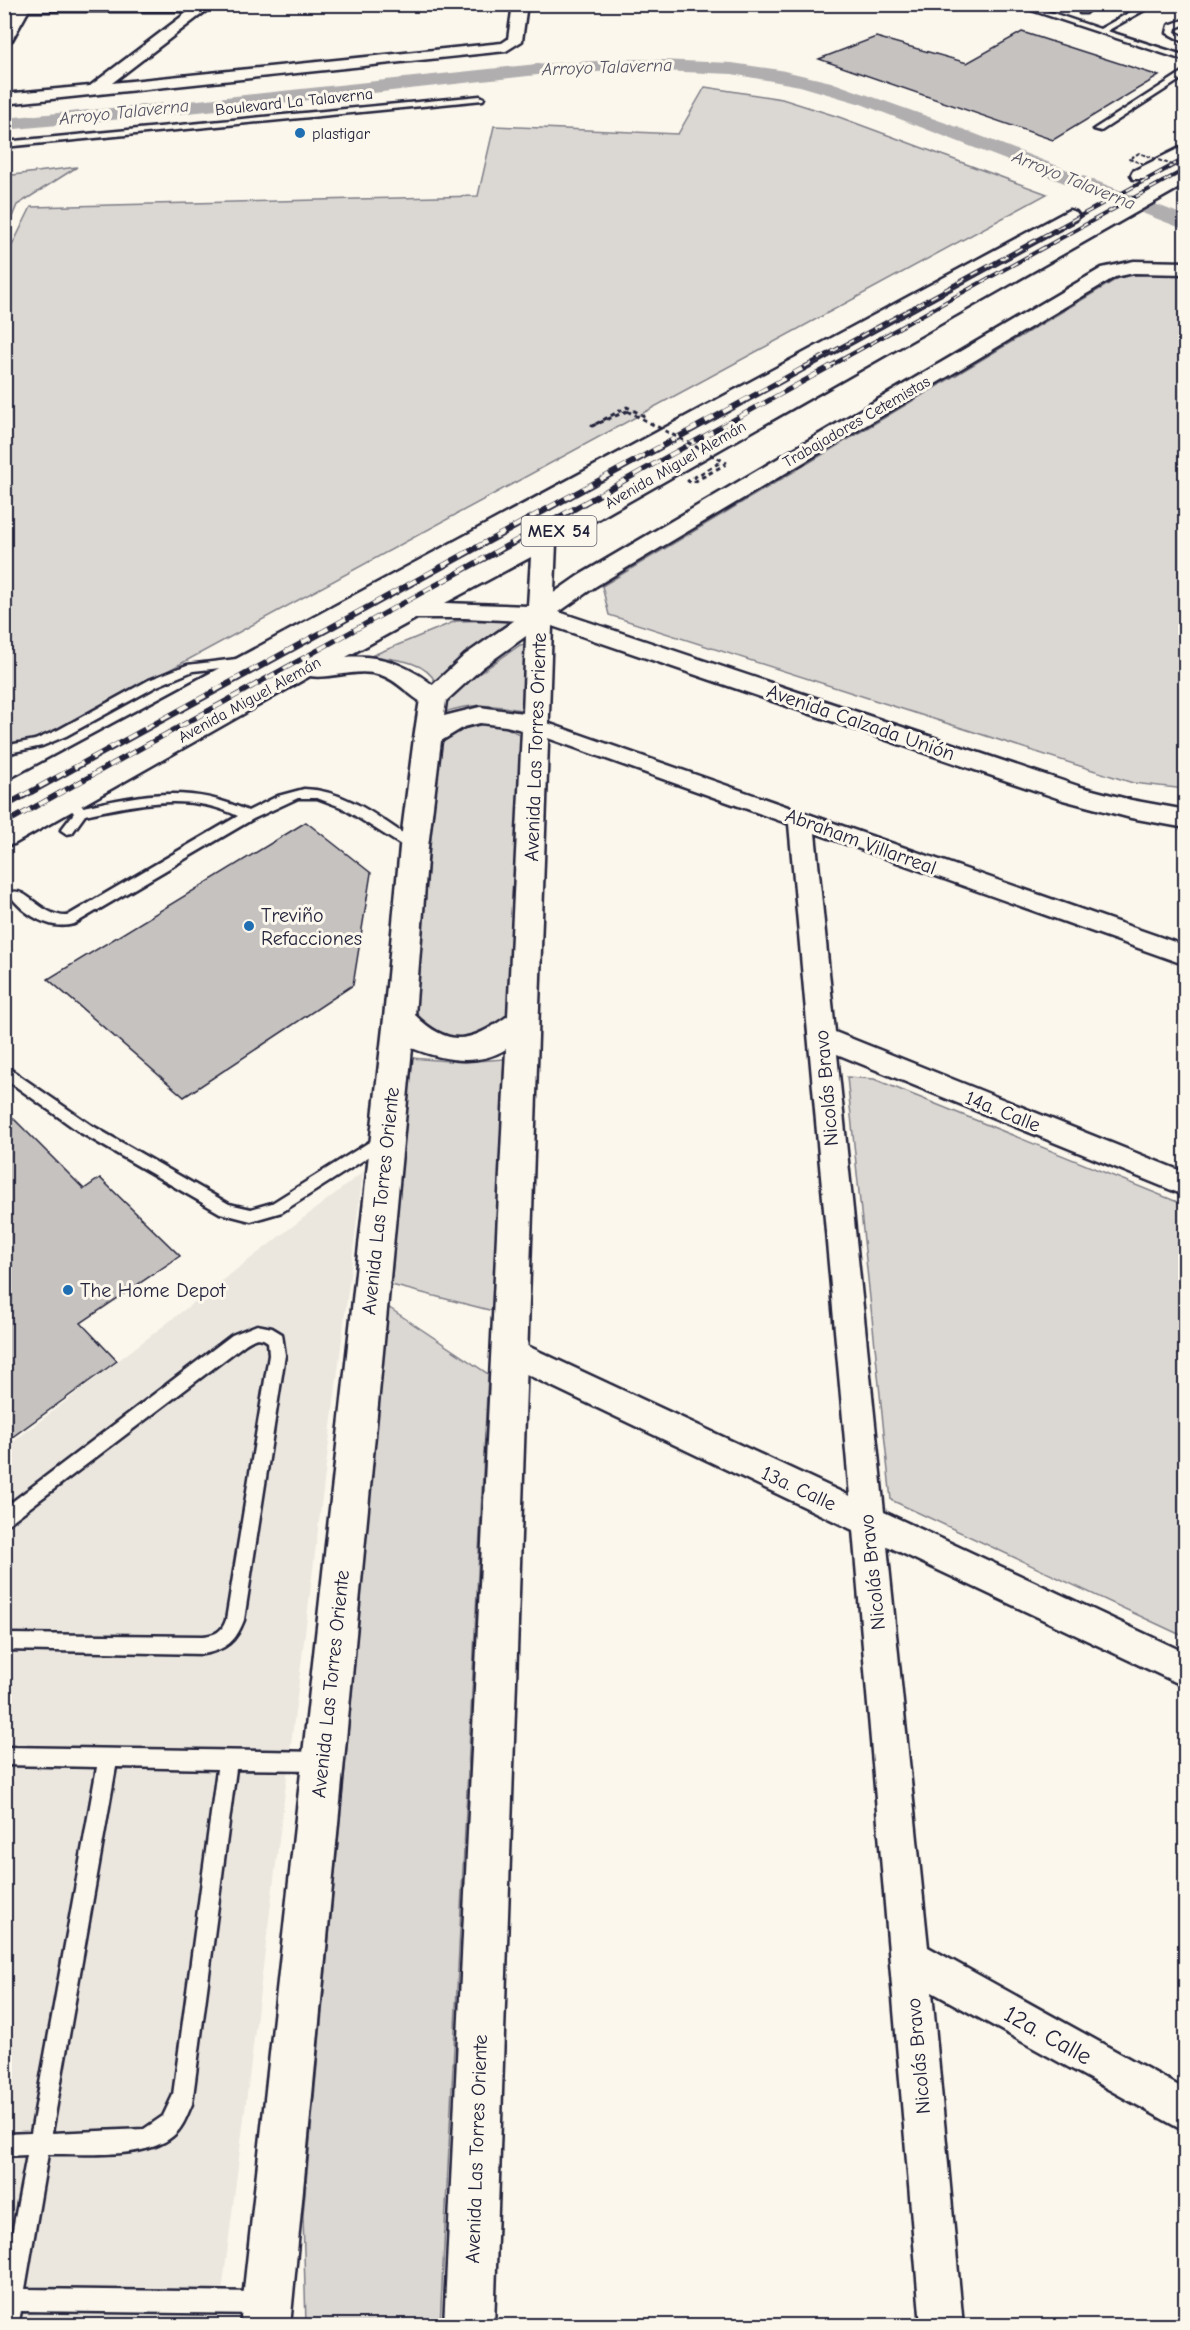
<svg xmlns="http://www.w3.org/2000/svg" width="1190" height="2330" viewBox="0 0 1190 2330" font-family="'Comic Neue',sans-serif">
<style>
.built{fill:#ebe7df}
.green{fill:#dbd8d3;stroke:#7e7d87;stroke-width:1.5}
.lines{fill:none;stroke-linecap:round;stroke-linejoin:round}
.canal{fill:#b1aeb0;fill-rule:evenodd}
.building{fill:#c6c2c0;stroke:#22223b;stroke-width:1.5}
.service-casing{stroke:#22223b;stroke-width:5}
.minor-casing{stroke:#22223b;stroke-width:5}
.tertiary-casing{stroke:#22223b;stroke-width:5}
.trunk-casing{stroke:#22223b;stroke-width:5}
.path{stroke:#22223b;stroke-width:3;stroke-dasharray:4.5 4;stroke-linecap:butt}
.service{fill:#fbf7ec;fill-rule:evenodd}
.minor{fill:#fbf7ec;fill-rule:evenodd}
.tertiary{fill:#fbf7ec;fill-rule:evenodd}
.trunk{fill:#fbf7ec;fill-rule:evenodd}
.rail-far1-casing{stroke:#22223b;stroke-width:4}
.rail-casing{stroke:#22223b;stroke-width:5}
.rail-far1{stroke:#fbf7ec;stroke-width:2;stroke-dasharray:8;stroke-linecap:butt}
.rail{stroke:#fbf7ec;stroke-width:4;stroke-dasharray:10;stroke-linecap:butt}
.path-bridge-far1{stroke:#22223b;stroke-width:2;stroke-dasharray:4 2;stroke-linecap:butt}
.path-bridge{stroke:#22223b;stroke-width:3;stroke-dasharray:4.5 4;stroke-linecap:butt}
.poi-dot{fill:#1f6fb2;stroke:#fbf7ec;stroke-width:2}
.labels{text-anchor:middle;stroke-width:6;stroke-linejoin:round;paint-order:stroke}
.far-street-label{font-size:16px;fill:#22223b;stroke:#fbf7ec}
.far-poi-label{font-size:16px;fill:#22223b;stroke:#fbf7ec;text-anchor:start}
.far-water-label{font-size:18px;font-style:italic;fill:#545364;stroke:#fbf7ec}
.shield{fill:#fbf7ec;stroke:#636270;stroke-width:1.5}
.shield-label{font-size:18px;font-weight:bold;fill:#22223b}
.street-label{font-size:20px;fill:#22223b;stroke:#fbf7ec}
.poi-label{font-size:20px;fill:#22223b;stroke:#fbf7ec;text-anchor:start}
.near-street-label{font-size:24px;fill:#22223b;stroke:#fbf7ec}
</style>
<rect width="100%" height="100%" fill="#fbf7ec"/>
<filter id="ink" filterUnits="userSpaceOnUse"><feTurbulence type="fractalNoise" baseFrequency=".0167" numOctaves="2"/><feDisplacementMap in="SourceGraphic" scale="12" xChannelSelector="R" yChannelSelector="G"/><feConvolveMatrix kernelMatrix="1 2 1 2 8 2 1 2 1" color-interpolation-filters="sRGB"/></filter>
<g filter="url(#ink)">
<path class="built" d="M363 1172 218 2325 5 2326V1448Z"/>
<g class="green">
<path d="M705 87 782 99 839 117 1047 194 5 759 4 262 31 207 478 196 494 126 678 134Z"/>
<path d="M77 167 17 205 5 234V176Z"/>
<path d="M1132 270 1185 276V789L1133 783 609 615 602 586Z"/>
<path d="M522 620 436 683C425 660 393 659 371 656L456 621Z"/>
<path d="M526 644 529 647 521 710C492 704 470 703 442 713L444 698 520 645Z"/>
<path d="M477 721 503 726 521 735 508 1018C492 1030 469 1045 447 1039 436 1036 424 1024 415 1018L440 734Z"/>
<path d="M411 1058 462 1062 504 1059 493 1311 391 1285Z"/>
<path d="M847 1077 874 1079 1185 1205V1637L891 1500Z"/>
<path d="M388 1307 488 1374 440 2325H306L303 2215Z"/>
</g>
<g class="lines">
<path class="canal" d="M635 59 732 63 780 70 831 82 960 128 1186 216V230L861 104 800 86 732 74 635 70 537 75 198 112 4 130V118L198 100 537 64Z"/>
</g>
<g class="building">
<path d="M1022 32 1159 76 1053 140 819 59 876 37 967 63Z"/>
<path d="M306 822 371 873 353 985 184 1097 48 979Z"/>
<path d="M4 1109 84 1189 100 1178 180 1256 81 1323 117 1361 4 1443Z"/>
</g>
<g class="lines">
<defs>
<g id="service">
<path d="M1026 4 1100 29 1134 10 1116 4 1140 7 1145 4H1155L1107 31 1186 56V61L1016 5Z"/>
<path d="M1088 4H1097L1086 13H1080V9Z"/>
<path d="M1186 19V24L1176 28 1175 32 1186 38V43L1167 33 1169 25Z"/>
<path d="M1186 70V76L1101 131 1094 129Z"/>
<path d="M480 96 484 98 483 100 4 147V142Z"/>
<path d="M245 658 249 659V665L193 671 157 686 66 736 42 746 4 754V746L35 740 58 730 149 680 187 665Z"/>
<path d="M304 789C340 790 369 810 398 830 406 835 415 840 420 847L414 851 409 850 341 807 317 798H298L253 819 74 924C50 931 23 914 10 895L12 892C27 888 42 917 67 916L238 816C188 792 137 804 85 815L72 833 67 834 61 830 74 813 67 805 69 802H77L83 807C142 794 191 784 248 811L278 796Z"/>
<path d="M4 1065 91 1125 229 1204 251 1209 272 1203 382 1134H392L394 1138 392 1142 282 1212 251 1221 220 1213 81 1133 4 1078Z"/>
<path d="M257 1325 272 1328 282 1334 285 1355 244 1620C236 1641 226 1650 203 1654L4 1650V1634L203 1636C215 1635 222 1632 226 1620L269 1355 268 1342C259 1335 253 1339 244 1345L4 1527V1508L232 1335Z"/>
<path d="M4 1747 322 1752 329 1754 331 1761 329 1768 322 1770 236 1769 192 2104C187 2115 183 2128 173 2136 145 2160 83 2153 48 2154L25 2289 262 2292 270 2295 273 2303 270 2311 262 2314 21 2311 18 2326H4V2277L27 2155 4 2156V2134L31 2133 97 1767 4 1765ZM116 1767 217 1769 173 2095 163 2116 144 2129 52 2133Z"/>
</g>
<g id="minor">
<path d="M4 4H215L112 83 502 43 508 39 513 4H527L522 41 506 51 4 104V94L90 86 189 11H4Z"/>
<path d="M536 719 1186 946V965L815 833 835 1032 1186 1173V1196L837 1054 884 1512 1186 1653V1687L887 1546 928 1947 1186 2090V2132L932 1992 963 2326H921L853 1530 499 1361 495 1352 499 1343 510 1339 521 1343 850 1496 789 824 528 731 524 726 528 721Z"/>
</g>
<g id="tertiary">
<path d="M16 4H32L12 40 4 45V24Z"/>
<path d="M1134 261 1186 262V274L1134 273 1115 277 596 586 559 612 1081 787 1131 800 1186 810V828L1131 818 1063 800 552 626 494 2326H444L506 1049C477 1067 442 1060 412 1048L290 2326H240L384 1018 400 847 414 738 420 699 424 693 465 655 578 576 1102 268ZM526 636 523 713 480 707 444 716 446 701 483 667ZM480 723 506 726 522 730 508 1016C471 1042 450 1049 415 1015L428 847 441 741 464 727Z"/>
</g>
<g id="trunk">
<path d="M1186 145V158L1147 179H1133L1131 175 1133 171Z"/>
<path d="M1186 170V184L556 543 553 614 549 619 540 622 465 618H417L346 657C385 654 414 668 442 693L446 699 442 705C418 711 404 682 381 675 356 667 330 680 310 676L14 844 4 846V824L287 667 535 535 688 447ZM531 557 528 606 445 603Z"/>
<path d="M1069 210 1076 212 1079 216 1076 220 14 802 4 805V784Z"/>
</g>
</defs>
<use href="#service" class="service-casing"/>
<use href="#minor" class="minor-casing"/>
<use href="#tertiary" class="tertiary-casing"/>
<use href="#trunk" class="trunk-casing"/>
<path class="path" d="M627 411 592 426 627 407 646 417"/>
<use href="#service" class="service"/>
<use href="#minor" class="minor"/>
<use href="#tertiary" class="tertiary"/>
<use href="#trunk" class="trunk"/>
<defs>
<g id="rail-far1">
<path d="M804 367 1186 158"/>
<path d="M828 367 1186 169"/>
</g>
<g id="rail">
<path d="M4 806 807 366"/>
<path d="M4 824 831 366"/>
</g>
</defs>
<use href="#rail-far1" class="rail-far1-casing"/>
<use href="#rail" class="rail-casing"/>
<use href="#rail-far1" class="rail-far1"/>
<use href="#rail" class="rail"/>
<path class="path-bridge-far1" d="M1144 164 1129 159 1139 153 1186 170"/>
<g class="path-bridge">
<path d="M627 411 727 463"/>
<path d="M719 463 688 481 692 483 726 464"/>
</g>
</g>
</g>
<g class="poi-dot">
<circle cx="300" cy="133" r="6"/>
<circle cx="249" cy="926" r="6"/>
<circle cx="68" cy="1290" r="6"/>
</g>
<g class="labels">
<g class="far-street-label">
<text transform="translate(294 101) rotate(-6)" y="6">Boulevard La Talaverna</text>
<text transform="translate(856 421) rotate(-30)" y="6">Trabajadores Cetemistas</text>
<text transform="translate(675 464) rotate(-30)" y="6">Avenida Miguel Alemán</text>
<text transform="translate(249 699) rotate(-29)" y="6">Avenida Miguel Alemán</text>
</g>
<g class="far-poi-label">
<text x="312" y="139">plastigar</text>
</g>
<g class="far-water-label">
<text transform="translate(607 67) rotate(-2)" y="6">Arroyo Talaverna</text>
<text transform="translate(124 112) rotate(-6)" y="6">Arroyo Talaverna</text>
<text transform="translate(1074 180) rotate(22)" y="6">Arroyo Talaverna</text>
</g>
<rect class="shield" x="521.5" y="516" width="75" height="30" rx="4.5"/>
<g class="shield-label">
<text x="559" y="537">MEX 54</text>
</g>
<g class="street-label">
<text transform="translate(861 722) rotate(19)" y="7">Avenida Calzada Unión</text>
<text transform="translate(535 747) rotate(-88)" y="7">Avenida Las Torres Oriente</text>
<text transform="translate(861 841) rotate(20)" y="7">Abraham Villarreal</text>
<text transform="translate(826 1088) rotate(-95)" y="7">Nicolás Bravo</text>
<text transform="translate(1003 1111) rotate(22)" y="7">14a. Calle</text>
<text transform="translate(380 1201) rotate(-84)" y="7">Avenida Las Torres Oriente</text>
<text transform="translate(799 1488) rotate(25)" y="7">13a. Calle</text>
<text transform="translate(872 1572) rotate(-96)" y="7">Nicolás Bravo</text>
<text transform="translate(330 1684) rotate(-84)" y="7">Avenida Las Torres Oriente</text>
<text transform="translate(918 2056) rotate(-95)" y="7">Nicolás Bravo</text>
<text transform="translate(476 2149) rotate(-88)" y="7">Avenida Las Torres Oriente</text>
</g>
<g class="poi-label">
<text x="261" y="922">Treviño<tspan x="261" dy="23">Refacciones</tspan></text>
<text x="80" y="1297">The Home Depot</text>
</g>
<g class="near-street-label">
<text transform="translate(1048 2035) rotate(29)" y="8">12a. Calle</text>
</g>
</g>
<rect width="1190" height="2330" fill="none" stroke="#fbf7ec" stroke-width="24"/>
<rect x="12" y="12" width="1166" height="2306" fill="none" stroke="#22223b" stroke-width="2" filter="url(#ink)"/>
</svg>
